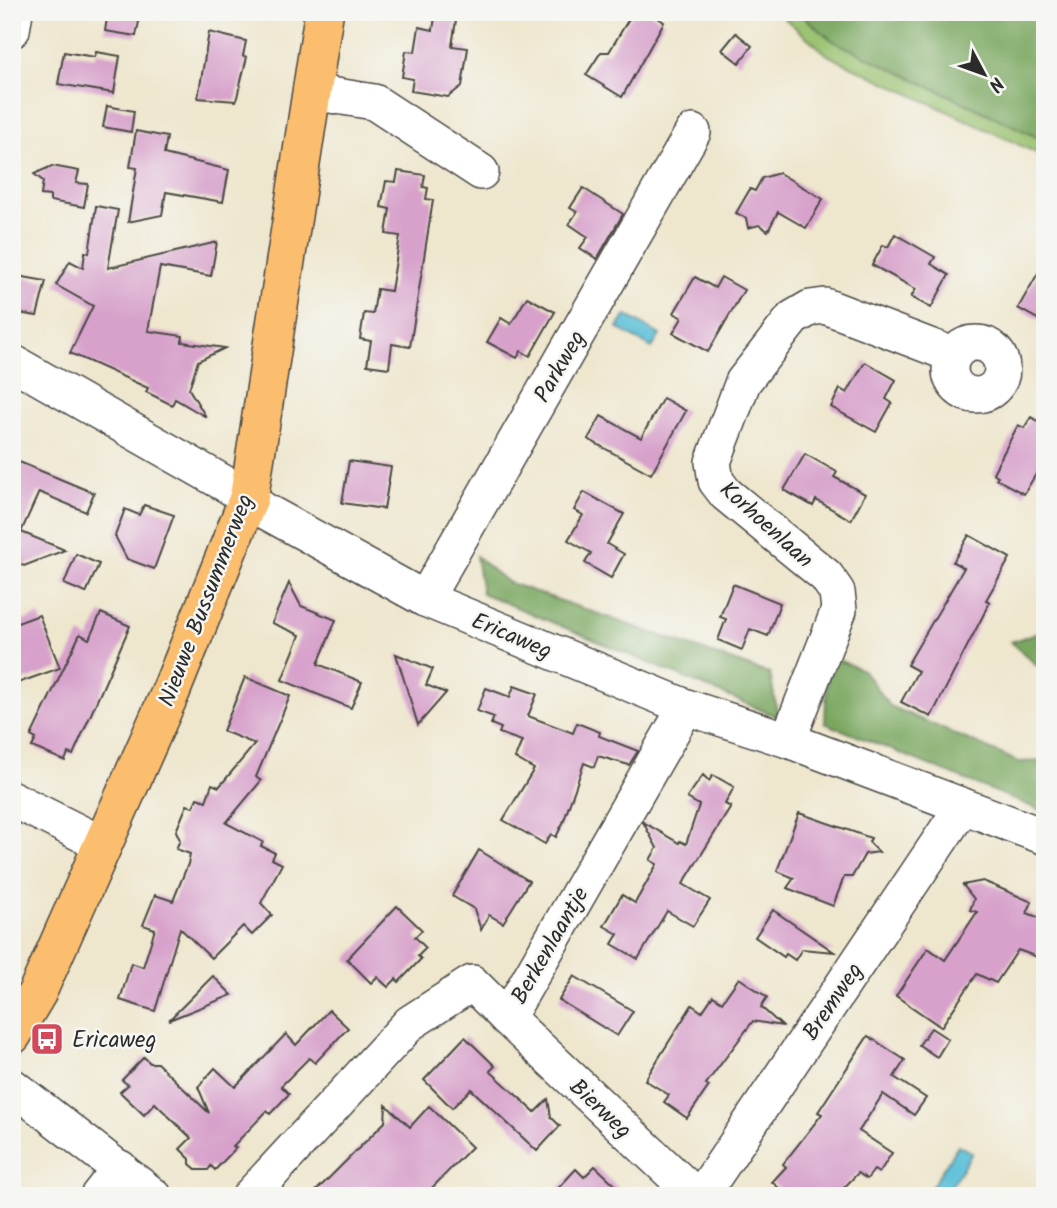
<svg xmlns="http://www.w3.org/2000/svg" width="1057" height="1208" viewBox="0 0 1057 1208" font-family="Kalam,sans-serif">
<style>
.green{fill:#99c16e;stroke:#62764c;stroke-width:2}
.forest{fill:#7aa761;stroke:#526946;stroke-width:2}
.water{fill:#5bc0d8;stroke:#437682;stroke-width:2}
.building{fill:#d7a1cb}
.lines{fill:none;stroke-linecap:round;stroke-linejoin:round}
.minor-casing{stroke:#484743;stroke-width:38}
.major-casing{stroke:#484743;stroke-width:41}
.minor{stroke:#fff;stroke-width:35}
.major{stroke:#fbbd6e;stroke-width:38}
.labels{text-anchor:middle;stroke-width:5;stroke-linejoin:round;paint-order:stroke}
.street-label{font-size:23px;fill:#2b2b2b;stroke:#f6f6f2}
.poi-label{font-size:23px;fill:#2b2b2b;stroke:#f6f6f2;text-anchor:start}
</style>
<rect width="100%" height="100%" fill="#f6f6f2"/>
<filter id="ink" filterUnits="userSpaceOnUse"><feTurbulence type="fractalNoise" baseFrequency=".0143" numOctaves="2"/><feDisplacementMap in="SourceGraphic" scale="14" xChannelSelector="R" yChannelSelector="G"/><feConvolveMatrix kernelMatrix="1 2 1 2 8 2 1 2 1" color-interpolation-filters="sRGB"/></filter>
<filter id="wash" filterUnits="userSpaceOnUse"><feTurbulence type="fractalNoise" baseFrequency=".00686" numOctaves="4" result="noise"/><feDisplacementMap in="SourceGraphic" scale="28" xChannelSelector="R" yChannelSelector="G"/><feGaussianBlur stdDeviation="1.57" result="paint"/><feColorMatrix in="noise" values="0 0 0 0 0 0 0 0 0 0 0 0 0 0 0 0 0 1.4 0 .05"/><feComposite in="paint" operator="in"/></filter>
<g filter="url(#wash)">
<rect width="100%" height="100%" fill="#eee6cd"/>
<path class="green" d="M777 12H1045V157L829 56Z"/>
<g class="forest">
<path d="M798 12H1045V141L833 41Z"/>
<path d="M476 556 507 582 770 674 778 717 482 593Z"/>
<path d="M1045 630V673L1011 642Z"/>
<path d="M828 656 863 670 890 706 1019 762 1045 761V812L825 723Z"/>
</g>
<g class="water">
<path d="M626 315 660 335 652 348 618 328Z"/>
<path d="M958 1145 972 1153 946 1194 932 1186Z"/>
</g>
<g id="blocks">
<g class="building">
<path d="M108 12H141L136 36 105 31Z"/>
<path d="M633 12H649L664 22 622 97 586 75 601 52H609Z"/>
<path d="M435 17 456 20 452 46 468 48 462 86 448 97 411 91 413 79 402 77 406 51 415 52 419 27 433 30Z"/>
<path d="M209 32 246 41 243 56 247 57 236 101 198 98Z"/>
<path d="M736 33 752 46 739 63 722 50Z"/>
<path d="M64 52 95 57 96 52 120 56 114 93 58 84Z"/>
<path d="M107 106 134 111 131 132 103 127Z"/>
<path d="M136 131 167 137 164 154 229 170 223 202 166 192 162 215 128 222 137 168 130 167Z"/>
<path d="M52 166 79 171 76 183 88 184 84 207 50 201V196L41 195 43 181 34 174Z"/>
<path d="M398 171 425 175 423 187 428 188 426 199 433 200 410 347 392 344 389 368 367 365 371 341 360 339 364 313 373 314 377 289 391 291 400 236 386 234 390 209 381 207 386 181 396 182Z"/>
<path d="M779 173 823 199 806 228 778 212 768 231 759 225 748 228 746 218 736 213 750 189 755 191 762 178Z"/>
<path d="M583 188 623 214 597 259 580 248 588 237 569 224 577 212 570 208Z"/>
<path d="M96 206 118 210 108 268 217 242 211 276 160 267 148 331 183 336 182 342 225 348 198 361 189 389 206 417 175 399 172 405 146 392 148 388 70 353 93 306 56 285 70 261 83 268 85 252 89 253Z"/>
<path d="M895 234 935 257 931 264 949 275 931 308 911 297 916 289 872 265 883 245 888 247Z"/>
<path d="M1045 261V323L1018 308Z"/>
<path d="M12 275 46 281 37 316 12 312Z"/>
<path d="M695 277 715 288 721 277 744 290 708 352 673 333 682 318 674 313Z"/>
<path d="M527 297 555 312 530 356 521 351 517 358 487 342 501 318 511 324Z"/>
<path d="M865 362 896 380 886 399 892 403 876 432 831 407 840 389 847 393Z"/>
<path d="M663 398 686 411 651 474 588 439 601 416 641 438Z"/>
<path d="M1031 417 1045 425V459L1024 494 996 479 998 476 993 473 1018 425 1024 428Z"/>
<path d="M805 454 837 472 834 477 865 494 851 520 816 500 813 506 784 490Z"/>
<path d="M12 459 94 493 86 512 39 492 21 532 65 550 24 566 12 561Z"/>
<path d="M349 461 391 467 384 509 342 503Z"/>
<path d="M584 492 624 514 607 544 624 554 611 578 585 563 591 553 568 540 583 515 574 510Z"/>
<path d="M144 505 174 515 154 569 127 559 115 536 125 509 139 515Z"/>
<path d="M969 535 1010 558 986 600 990 602 931 717 901 702 918 671 907 665 964 568 953 562Z"/>
<path d="M76 554 99 564 86 593 64 584Z"/>
<path d="M289 583 301 606 336 620 318 664 362 682 351 708 282 680 300 635 272 623Z"/>
<path d="M733 584 780 603 768 636 750 629 742 650 718 640 726 619 720 617Z"/>
<path d="M101 613 130 626 73 755 68 753 65 761 32 747 36 739 31 736 80 634 89 639Z"/>
<path d="M39 615 60 668 12 685V625Z"/>
<path d="M396 654 433 669 426 685 446 693 418 725Z"/>
<path d="M245 677 290 696 256 777 261 781 226 823 263 842 261 846 275 853 272 859 282 864 261 903 272 915 252 935 243 926 211 958 180 928 155 1011 120 1000 131 963 143 967 155 929 143 925 155 895 173 901 188 864 190 854 176 849 180 840 176 831 187 805 193 807 197 798 206 801 212 784 219 787 255 744 223 731Z"/>
<path d="M514 686 537 694 528 716 573 733 577 723 600 732 599 736 638 751 629 765 598 756 594 767 584 763 563 823 556 837 551 834 545 844 503 820 534 769 515 758 522 741 499 733 501 728 491 724 494 717 477 711 486 688 510 697Z"/>
<path d="M703 775 709 781 713 775 734 787 725 804 731 807 683 884 710 900 693 926 667 911 638 959 612 944 618 934 604 926 622 895 635 903 657 864 650 860 657 848 643 822 679 843 680 841 686 844 699 805 687 798Z"/>
<path d="M799 813 871 838 869 842 879 852 865 854 852 877H844L833 906 787 888 794 878 777 871Z"/>
<path d="M479 850 529 881 503 923 489 915 481 930 474 909 452 896Z"/>
<path d="M983 881 1032 902 1027 913 1045 920V936L1037 957 1018 950 996 983 977 974 941 1027 896 996 928 948 945 960 977 912 970 910 974 899 963 885Z"/>
<path d="M397 906 422 930 415 937 426 948 418 956 421 959 399 982 396 979 388 987 377 977 371 983 347 959Z"/>
<path d="M773 910 834 952 802 949 795 960 786 954 784 957 755 937Z"/>
<path d="M213 976 232 995 169 1020Z"/>
<path d="M574 976 633 1011 617 1036 559 1000Z"/>
<path d="M739 978 767 997 761 1007 782 1026 753 1021 706 1084 709 1086 687 1118 664 1102 669 1095 645 1080 692 1005 702 1012 713 996 722 1002Z"/>
<path d="M329 1010 348 1028 315 1063 309 1058 281 1086 289 1094 270 1114 267 1111 233 1146 236 1148 215 1170 211 1166 208 1170H197L190 1164V1159L180 1149 191 1138 155 1103 144 1115 120 1092 128 1085 122 1080 144 1057 150 1063H157L209 1113 198 1087 215 1068 235 1087 286 1034 296 1045Z"/>
<path d="M931 1028 948 1039 937 1057 919 1045Z"/>
<path d="M868 1036 905 1060 894 1077 926 1098 914 1115 883 1094 859 1131 892 1153 879 1173 874 1170 867 1179 858 1173 836 1196H788L772 1182 786 1167 783 1164 822 1114 818 1112Z"/>
<path d="M465 1037 495 1066 490 1071 535 1112 548 1099 551 1117 560 1126 537 1151 471 1089 452 1108 424 1080Z"/>
<path d="M386 1105 410 1127 429 1106 472 1147 424 1196H311L385 1122Z"/>
<path d="M595 1166 627 1196H551L576 1169 584 1177Z"/>
</g>
</g>
</g>
<g filter="url(#ink)">
<use href="#blocks" fill-opacity="0" stroke="#484743" stroke-width="2"/>
<g class="lines">
<defs>
<g id="minor">
<path d="M12 30 15 12"/>
<path d="M311 92 374 102 481 172"/>
<circle cx="976" cy="369" r="26"/>
<path d="M12 362 229 486 265 511 425 599 686 707 788 740 1045 837"/>
<path d="M425 599 693 132"/>
<path d="M788 740 839 610 837 592 826 576 726 494 716 481 713 462 743 382 793 318 810 308 825 306 953 355"/>
<path d="M12 799 102 844"/>
<path d="M507 1018 696 1196"/>
<path d="M12 1086 154 1196"/>
<path d="M98 1196 120 1168"/>
<path d="M250 1196 410 1023 472 983 507 1018 686 707"/>
<path d="M701 1196 963 806"/>
</g>
<path id="major" d="M12 1035 37 993 171 691 249 497 324 12"/>
</defs>
<use href="#minor" class="minor-casing"/>
<use href="#major" class="major-casing"/>
<use href="#minor" class="minor"/>
<use href="#major" class="major"/>
</g>
</g>
<defs>
<symbol id="bus-square" viewBox="-11 -11 22 22"><rect x="-9" y="-9" width="18" height="18" rx="4" fill="#d1495b" stroke="#f6f6f2"/><path d="M-5-6H5V4H4V6H2V4H-2V6H-4V4H-5ZM-3.5-4V0h7V-4ZM-3.5 1.2v1.5H-2V1.2ZM2 1.2v1.5H3.5V1.2Z" fill="#fff"/></symbol>
</defs>
<g fill-rule="evenodd">
<use href="#bus-square" x="28" y="1020" width="38" height="38"/>
</g>
<g class="labels">
<g class="street-label">
<text transform="translate(559 366) rotate(-60)" y="8">Parkweg</text>
<text transform="translate(767 524) rotate(42)" y="8">Korhoenlaan</text>
<text transform="translate(205 600) rotate(-69)" y="8">Nieuwe Bussummerweg</text>
<text transform="translate(512 635) rotate(23)" y="8">Ericaweg</text>
<text transform="translate(549 945) rotate(-60)" y="8">Berkenlaantje</text>
<text transform="translate(832 1001) rotate(-56)" y="8">Bremweg</text>
<text transform="translate(601 1108) rotate(43)" y="8">Bierweg</text>
</g>
<g class="poi-label">
<text x="72" y="1047">Ericaweg</text>
</g>
</g>
<rect width="1057" height="1208" fill="none" stroke="#f6f6f2" stroke-width="42"/>
<g transform="translate(984 74) rotate(131)" stroke="#f6f6f2" stroke-width="5" paint-order="stroke">
<path d="M0-5L12 26L0 18L-12 26Z" fill="#2b2b2b"/>
<text y="-10" font-size="19" font-weight="bold" text-anchor="middle" fill="#2b2b2b">N</text>
</g>
</svg>
